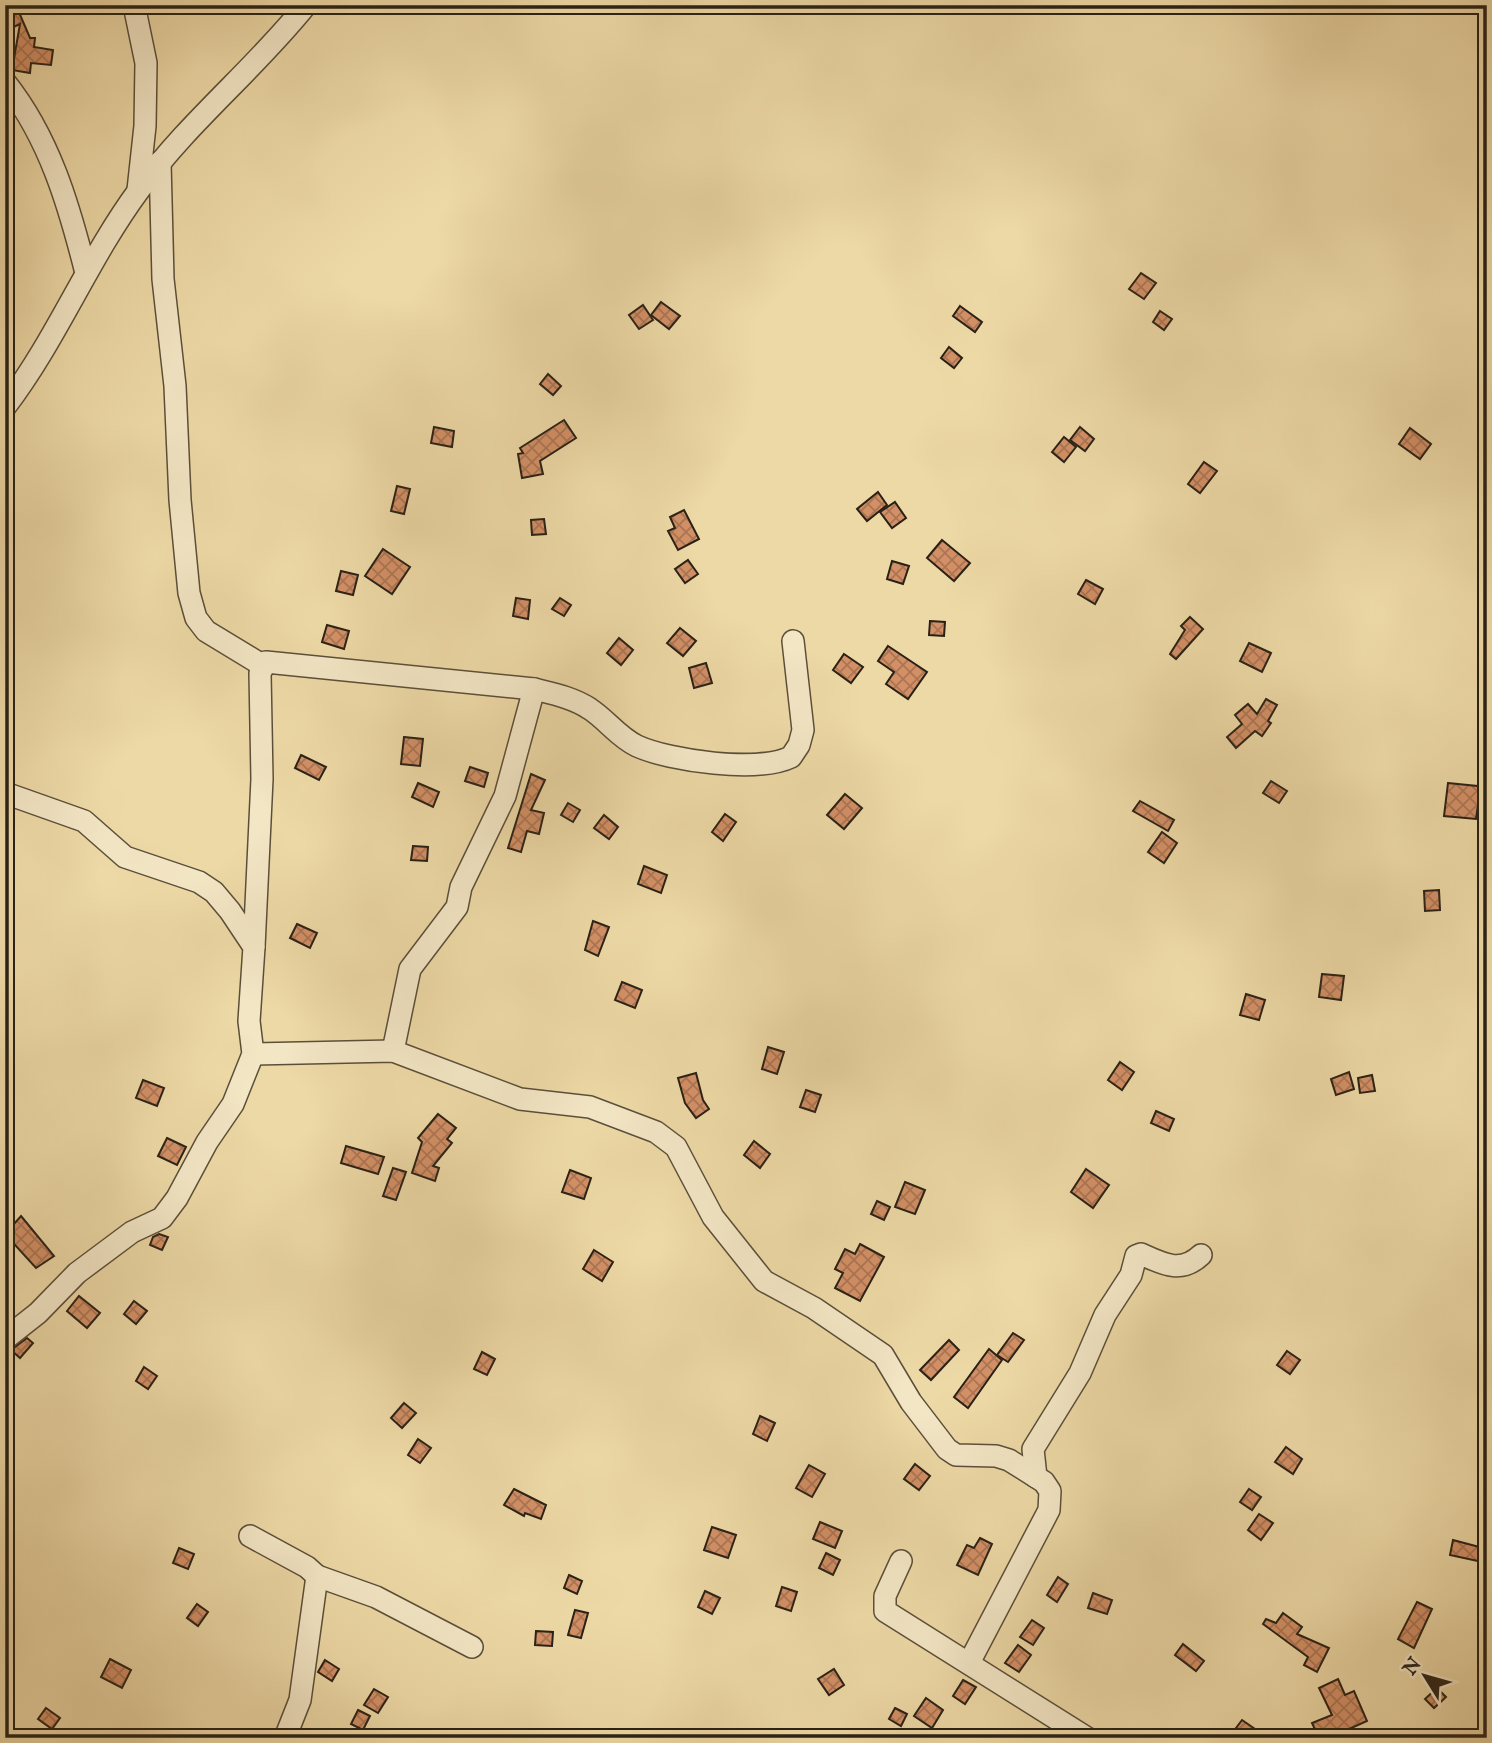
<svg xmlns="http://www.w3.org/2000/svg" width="1492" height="1743" viewBox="0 0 1492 1743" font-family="'IM FELL English',serif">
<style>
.building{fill:url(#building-cross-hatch);stroke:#2a2116;stroke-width:2}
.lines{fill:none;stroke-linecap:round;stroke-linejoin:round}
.minor-casing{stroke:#5b4f3a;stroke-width:24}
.minor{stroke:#f3e6c5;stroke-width:21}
</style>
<defs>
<pattern id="building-cross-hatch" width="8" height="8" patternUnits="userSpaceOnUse" patternTransform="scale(1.75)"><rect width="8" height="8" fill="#d39066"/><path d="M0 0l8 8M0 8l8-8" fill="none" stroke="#ab7553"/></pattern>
</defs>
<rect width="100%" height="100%" fill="#edd9a6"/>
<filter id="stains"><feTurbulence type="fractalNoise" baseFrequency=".00286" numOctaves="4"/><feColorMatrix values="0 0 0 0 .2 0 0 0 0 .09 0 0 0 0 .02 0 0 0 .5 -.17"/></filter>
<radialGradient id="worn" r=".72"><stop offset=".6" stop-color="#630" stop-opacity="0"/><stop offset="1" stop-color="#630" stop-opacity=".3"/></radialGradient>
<g class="building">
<path d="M18 10 30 38H35L34 47 53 50 51 65 31 63 30 73 12 70 20 24 5 31V16Z"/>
<path d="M1141 273 1156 283 1144 299 1129 289Z"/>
<path d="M661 302 680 316 669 329 651 315Z"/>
<path d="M643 305 653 320 639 329 629 315Z"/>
<path d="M960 306 982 322 975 332 953 316Z"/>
<path d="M1160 311 1172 319 1164 330 1153 322Z"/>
<path d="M949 347 962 358 954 368 941 358Z"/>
<path d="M548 374 561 386 553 395 540 384Z"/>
<path d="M564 420 576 438 540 461 543 474 522 478 518 454 523 453 520 448Z"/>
<path d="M434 427 454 431 452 447 431 443Z"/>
<path d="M1080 427 1094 439 1085 451 1070 440Z"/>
<path d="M1410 428 1431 444 1420 459 1399 444Z"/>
<path d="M1064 437 1076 447 1064 462 1052 452Z"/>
<path d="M1204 462 1217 471 1200 493 1188 484Z"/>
<path d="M397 486 410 489 404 514 391 511Z"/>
<path d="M878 492 887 505 867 521 857 509Z"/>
<path d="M895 502 906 518 892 528 880 512Z"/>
<path d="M684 510 699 539 678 550 668 531 675 528 670 517Z"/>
<path d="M544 519 546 534 532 535 531 520Z"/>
<path d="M942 540 970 563 954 581 927 558Z"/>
<path d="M383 549 410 567 392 594 365 576Z"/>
<path d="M688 560 698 574 685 583 675 569Z"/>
<path d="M892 561 909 566 903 584 887 579Z"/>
<path d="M341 571 358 575 353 595 336 591Z"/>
<path d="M1086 580 1103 589 1095 604 1078 594Z"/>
<path d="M516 598 530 600 528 619 513 616Z"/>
<path d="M560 598 571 605 564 616 552 609Z"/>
<path d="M1190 617 1203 629 1176 659 1170 654 1185 630 1181 626Z"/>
<path d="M930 621 945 622 944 636 929 635Z"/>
<path d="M327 625 349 631 344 649 322 642Z"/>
<path d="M680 628 696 641 683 656 667 643Z"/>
<path d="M619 638 633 650 621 665 607 653Z"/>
<path d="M1249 643 1271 653 1262 672 1240 661Z"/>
<path d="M888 646 927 672 908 699 886 684 894 672 878 661Z"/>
<path d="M844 654 863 667 851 683 833 670Z"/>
<path d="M706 663 712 683 694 688 689 668Z"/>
<path d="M1266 699 1277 705 1268 721 1271 723 1262 736 1255 731 1236 748 1227 737 1242 724 1235 715 1248 704 1257 714Z"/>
<path d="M404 737 423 739 420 766 401 764Z"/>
<path d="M301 755 326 767 319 780 295 768Z"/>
<path d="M470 767 488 773 484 787 465 781Z"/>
<path d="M531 774 545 780 531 810 544 813 539 834 527 831 521 852 508 848Z"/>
<path d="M1271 781 1287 791 1279 803 1263 793Z"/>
<path d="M418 783 439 792 433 807 412 797Z"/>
<path d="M1448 783 1487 787V807L1478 805 1476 819 1444 816Z"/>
<path d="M845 794 862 808 844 829 827 815Z"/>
<path d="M1140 801 1174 820 1168 831 1133 811Z"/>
<path d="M568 803 580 810 573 822 561 815Z"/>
<path d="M725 814 736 822 723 841 712 832Z"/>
<path d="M604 815 618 827 609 839 594 828Z"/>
<path d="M1162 832 1177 843 1164 863 1148 852Z"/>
<path d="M413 846 428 847 427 861 411 860Z"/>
<path d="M644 866 667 875 661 893 638 884Z"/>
<path d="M1439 890 1440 910 1425 911 1424 891Z"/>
<path d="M593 921 609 927 598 956 585 950Z"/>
<path d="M297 924 317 933 310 948 290 938Z"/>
<path d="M1322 974 1344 976 1341 1000 1319 997Z"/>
<path d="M622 982 642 990 635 1008 615 1000Z"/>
<path d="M1246 994 1265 1000 1259 1020 1240 1015Z"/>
<path d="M768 1047 784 1052 777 1074 762 1069Z"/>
<path d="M1120 1062 1134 1072 1122 1090 1108 1080Z"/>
<path d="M1349 1072 1354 1089 1336 1095 1331 1079Z"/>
<path d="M696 1073 703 1100 709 1109 696 1118 685 1103 678 1078Z"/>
<path d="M1372 1075 1375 1091 1360 1093 1358 1078Z"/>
<path d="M143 1080 164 1088 157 1106 136 1098Z"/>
<path d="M806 1090 821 1095 815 1112 800 1107Z"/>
<path d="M1156 1111 1174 1119 1169 1131 1151 1123Z"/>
<path d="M438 1114 456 1128 447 1139 452 1143 433 1166 439 1168 435 1181 412 1173 422 1142 418 1138Z"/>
<path d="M167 1138 186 1147 177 1165 158 1156Z"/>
<path d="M754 1141 770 1154 760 1168 744 1155Z"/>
<path d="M346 1146 384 1157 378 1174 341 1163Z"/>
<path d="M393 1168 406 1172 396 1200 383 1196Z"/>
<path d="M1086 1169 1109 1185 1093 1208 1071 1192Z"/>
<path d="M570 1170 591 1178 584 1199 562 1192Z"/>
<path d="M905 1182 925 1190 915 1214 895 1207Z"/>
<path d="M877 1201 890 1207 884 1220 871 1214Z"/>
<path d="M21 1216 54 1256 36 1268 5 1234Z"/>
<path d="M159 1234 168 1237 162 1250 150 1245 153 1237Z"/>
<path d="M860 1244 884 1257 860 1301 835 1288 843 1273 835 1269 845 1249 855 1254Z"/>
<path d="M594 1250 613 1262 602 1281 583 1269Z"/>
<path d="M79 1296 100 1313 87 1328 67 1311Z"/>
<path d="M134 1301 147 1311 136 1324 124 1314Z"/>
<path d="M1013 1333 1024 1340 1008 1362 997 1355Z"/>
<path d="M27 1338 33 1343 20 1358 11 1350Z"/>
<path d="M949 1340 959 1350 931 1380 920 1370Z"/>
<path d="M989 1349 1002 1360 968 1408 954 1397Z"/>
<path d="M1287 1351 1300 1360 1290 1374 1277 1365Z"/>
<path d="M482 1352 495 1359 487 1375 474 1369Z"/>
<path d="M144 1367 157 1376 148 1389 136 1381Z"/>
<path d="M404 1403 416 1413 402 1428 391 1418Z"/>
<path d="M760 1416 775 1423 767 1441 753 1434Z"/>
<path d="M418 1439 431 1448 420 1463 408 1455Z"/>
<path d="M1286 1447 1302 1459 1293 1474 1275 1462Z"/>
<path d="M915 1464 930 1476 919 1490 904 1479Z"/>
<path d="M809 1465 825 1474 812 1497 796 1488Z"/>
<path d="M514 1489 546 1505 541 1519 525 1513 524 1516 504 1505Z"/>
<path d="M1249 1489 1261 1497 1252 1510 1240 1502Z"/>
<path d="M1259 1514 1273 1523 1261 1540 1248 1530Z"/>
<path d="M820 1522 842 1531 835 1548 813 1539Z"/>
<path d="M712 1527 736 1535 728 1558 704 1550Z"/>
<path d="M980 1538 992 1544 978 1575 957 1565 967 1545 974 1548Z"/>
<path d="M1453 1540 1487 1549V1563L1450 1555Z"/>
<path d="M179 1548 194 1554 188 1569 173 1563Z"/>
<path d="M826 1553 840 1560 833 1575 819 1568Z"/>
<path d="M569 1575 582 1581 577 1594 564 1588Z"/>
<path d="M1058 1577 1068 1584 1057 1602 1047 1595Z"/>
<path d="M782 1587 797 1592 791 1611 776 1606Z"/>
<path d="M705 1591 720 1598 712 1614 698 1607Z"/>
<path d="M1093 1593 1112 1600 1107 1614 1088 1608Z"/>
<path d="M1417 1602 1432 1609 1414 1648 1398 1639Z"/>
<path d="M197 1604 208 1612 198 1626 187 1618Z"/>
<path d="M575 1610 588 1613 581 1638 568 1635Z"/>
<path d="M1283 1613 1302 1627 1297 1634 1329 1648 1317 1672 1304 1665 1308 1657 1263 1624 1266 1619 1276 1623Z"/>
<path d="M1032 1620 1044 1628 1033 1645 1020 1637Z"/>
<path d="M536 1631 553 1632 552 1646 535 1645Z"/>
<path d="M1183 1644 1204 1661 1196 1671 1175 1655Z"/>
<path d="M1018 1645 1031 1655 1019 1672 1005 1663Z"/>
<path d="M110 1659 131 1670 122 1688 101 1677Z"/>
<path d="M325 1660 339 1669 332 1681 318 1672Z"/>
<path d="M834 1669 844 1685 829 1695 818 1679Z"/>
<path d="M1338 1679 1345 1695 1354 1691 1367 1721 1329 1738H1319L1312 1723 1332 1715 1319 1688Z"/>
<path d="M963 1680 976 1687 965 1704 953 1696Z"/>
<path d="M1437 1688 1446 1697 1434 1708 1425 1699Z"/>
<path d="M374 1689 388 1697 378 1713 364 1705Z"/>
<path d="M926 1698 943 1710 932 1728 914 1716Z"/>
<path d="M46 1708 60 1718 52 1729 38 1719Z"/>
<path d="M895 1708 907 1714 901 1726 889 1719Z"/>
<path d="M358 1710 370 1716 363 1730 351 1724Z"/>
<path d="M1242 1720 1268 1738H1242L1233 1732Z"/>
</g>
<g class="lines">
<defs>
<g id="minor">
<path d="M134 5 146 63 145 126 138 190"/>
<path d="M5 82C49 137 69 205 86 273"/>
<path d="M160 162 163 279 175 386 180 500 189 593 196 618 206 631 262 665"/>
<path d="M5 407C57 339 88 259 139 190 188 122 254 70 306 5"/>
<path d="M5 793 84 821 125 857 199 882 214 892 230 911 254 947 249 1021 253 1054 233 1104 207 1142 177 1198 162 1218 132 1232 77 1273 38 1313 5 1339"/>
<path d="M254 947 262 779 260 673 266 662 534 689C554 694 574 698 590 709 607 720 618 737 637 746 670 761 758 773 791 757L799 745 803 730 793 641"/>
<path d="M393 1051 410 969 457 907 461 887 505 796 534 689"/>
<path d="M253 1054 393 1051 520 1099 590 1107 656 1132 676 1147 713 1217 764 1281 814 1308 883 1355 911 1402 947 1449 956 1455 996 1456 1009 1460 1044 1482 1050 1491 1049 1510 969 1663"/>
<path d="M1036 1477 1033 1449 1080 1373 1105 1315 1131 1275 1136 1256 1141 1254C1163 1264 1181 1274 1201 1255"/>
<path d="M250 1536 307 1567 317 1576 376 1597 472 1647"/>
<path d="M901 1561 885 1596V1611L1087 1738"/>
<path d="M285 1738 300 1700 317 1576"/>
</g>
</defs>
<use href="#minor" class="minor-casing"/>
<use href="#minor" class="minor"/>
</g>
<rect width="1492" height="1743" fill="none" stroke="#edd9a6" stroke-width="28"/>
<rect x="7" y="7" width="1478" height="1729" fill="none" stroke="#2a2116" stroke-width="3.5"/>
<rect x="14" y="14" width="1464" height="1715" fill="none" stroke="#2a2116" stroke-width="2"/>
<g transform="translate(1425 1676) rotate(307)" stroke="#f3e6c5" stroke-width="5" paint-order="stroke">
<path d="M0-5L12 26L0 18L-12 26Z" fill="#2a2116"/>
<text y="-10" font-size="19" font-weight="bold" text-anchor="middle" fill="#2a2116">N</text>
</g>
<rect width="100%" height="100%" filter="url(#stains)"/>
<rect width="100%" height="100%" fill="url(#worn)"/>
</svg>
